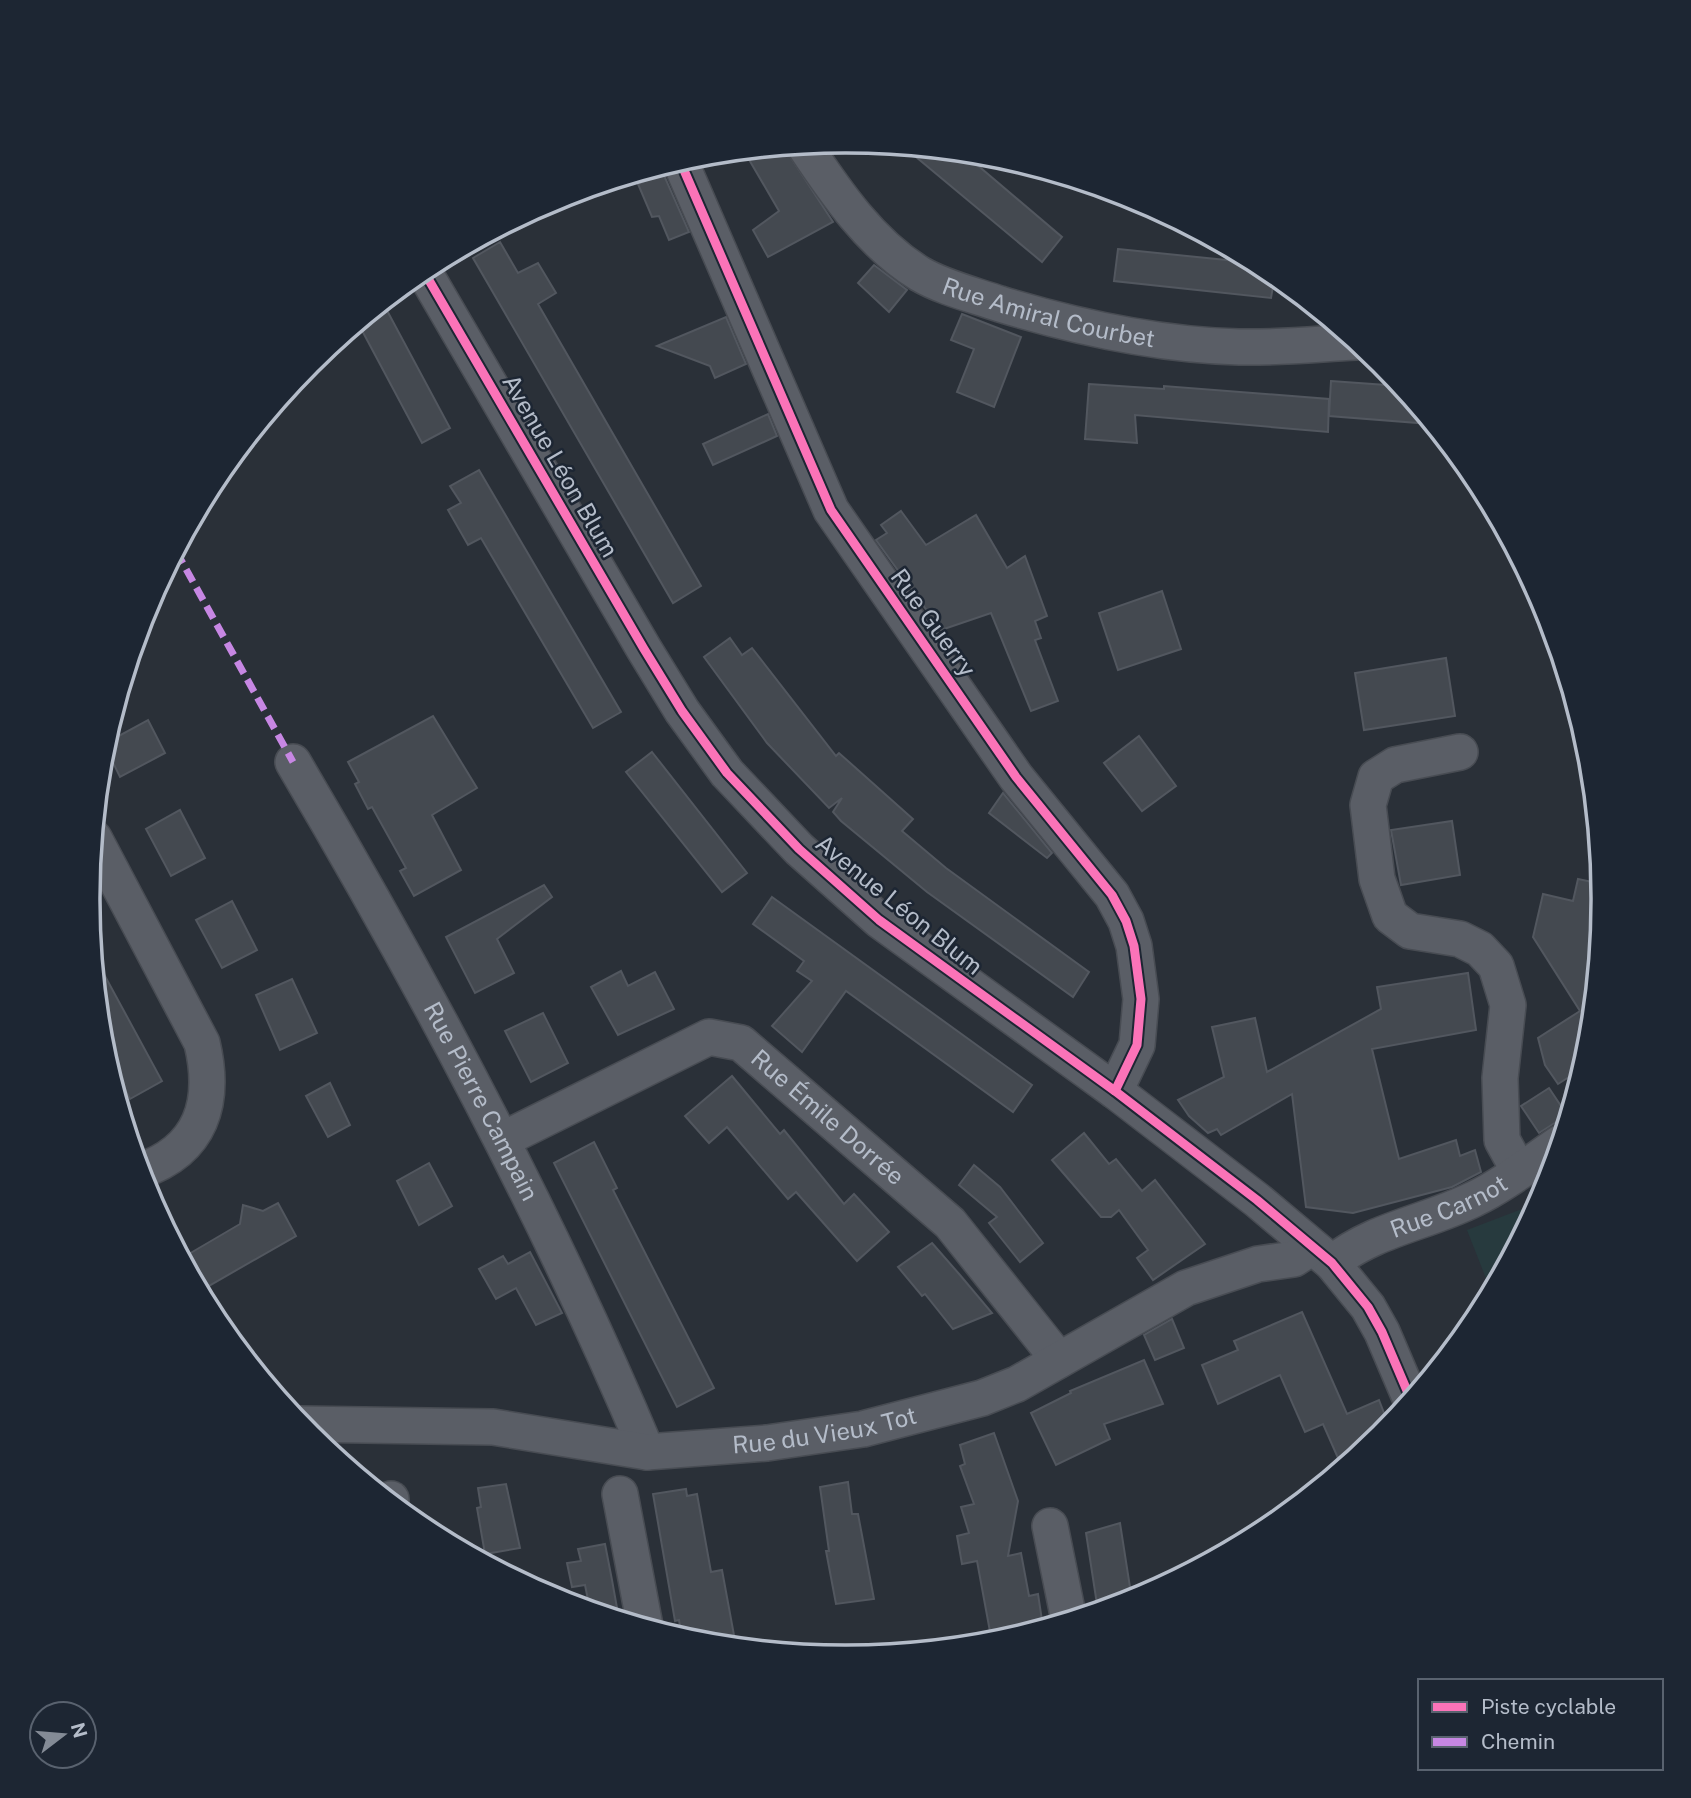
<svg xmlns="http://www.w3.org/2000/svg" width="1691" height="1798" viewBox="0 0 1691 1798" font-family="'Public Sans',sans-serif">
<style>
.park{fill:#273a3e}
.building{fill:#444950;stroke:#52575f;stroke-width:2}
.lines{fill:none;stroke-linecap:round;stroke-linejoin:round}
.minor-casing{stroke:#484c53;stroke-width:38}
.minor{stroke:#5a5e66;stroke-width:35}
.quiet{stroke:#c787e3;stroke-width:7;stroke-dasharray:14 7;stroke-linecap:butt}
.cycleway-casing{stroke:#1d2633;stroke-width:13}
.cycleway{stroke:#fb73b8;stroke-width:9}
.labels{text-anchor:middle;stroke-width:5;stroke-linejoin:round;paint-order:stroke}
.street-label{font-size:24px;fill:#b4bcc9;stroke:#1d2633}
.rim{fill:none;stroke:#b4bcc9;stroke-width:3.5}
</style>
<rect width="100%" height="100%" fill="#2a3038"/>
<path class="park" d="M1538 1203 1491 1291 1467 1230Z"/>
<g class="building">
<path d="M784 147 833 222 768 257 753 230 779 211 744 151Z"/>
<path d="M904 147 962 152 1062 237 1042 262Z"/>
<path d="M663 173 689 232 669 240 659 216 652 217 638 184Z"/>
<path d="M500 242 518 273 538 263 556 293 538 304 701 586 673 603 473 258Z"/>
<path d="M1118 249 1256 263 1275 275 1271 298 1114 281Z"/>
<path d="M874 265 907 290 889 312 858 283Z"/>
<path d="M383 303 450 428 422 443 358 323Z"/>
<path d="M962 314 1021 337 994 407 957 392 974 349 951 340Z"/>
<path d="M726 317 746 364 715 378 710 366 657 346Z"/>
<path d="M1331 381 1400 386 1431 424 1329 416Z"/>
<path d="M1089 384 1164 389V386L1329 399 1328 432 1135 415 1137 443 1085 439Z"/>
<path d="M768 414 777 436 713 465 703 444Z"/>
<path d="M479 470 621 712 593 728 481 538 468 545 448 510 461 503 450 486Z"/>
<path d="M901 511 926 545 976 515 1007 568 1025 556 1047 616 1035 621 1041 638 1035 640 1058 701 1031 711 991 613 941 630 876 540 887 533 881 525Z"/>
<path d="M1162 591 1181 649 1118 670 1099 613Z"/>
<path d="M730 638 742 655 752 648 836 756 839 753 913 819 902 831 946 868 1089 972 1073 997 927 892 841 821 833 812 842 798 829 808 767 743 704 657Z"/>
<path d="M1446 658 1455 716 1364 730 1355 673Z"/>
<path d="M433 716 477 788 432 815 461 870 414 896 400 871 406 868 372 807 368 809 355 784 359 782 348 762Z"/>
<path d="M148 720 165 753 120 777 104 744Z"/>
<path d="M1139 736 1176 786 1142 811 1104 763Z"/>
<path d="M652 752 747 873 722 892 626 772Z"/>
<path d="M1003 793 1052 853 1047 858 989 813Z"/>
<path d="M180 810 205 858 171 876 146 829Z"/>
<path d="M1452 821 1460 875 1401 885 1391 830Z"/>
<path d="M1578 879 1602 884 1603 899 1589 1047 1583 1068 1558 1084 1545 1065 1538 1038 1580 1011 1533 937 1543 894 1573 901Z"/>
<path d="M544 885 552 897 497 939 514 973 475 993 446 937Z"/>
<path d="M772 897 1032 1085 1013 1112 846 991 802 1052 772 1026 812 981 797 971 804 961 753 924Z"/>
<path d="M232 901 257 950 222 968 196 920Z"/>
<path d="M93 954 162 1081 130 1099 102 1046Z"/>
<path d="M621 971 628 986 655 972 674 1009 618 1035 591 987Z"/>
<path d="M1468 973 1476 1030 1372 1049 1399 1159 1456 1140 1460 1156 1475 1150 1481 1172 1452 1187 1353 1213 1306 1207 1292 1094 1221 1135 1217 1129 1208 1133 1189 1116 1178 1100 1224 1077 1212 1027 1255 1018 1267 1072 1381 1009 1377 987Z"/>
<path d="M292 979 317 1033 280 1050 256 995Z"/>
<path d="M543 1013 568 1063 531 1082 505 1031Z"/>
<path d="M732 1076 780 1134 784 1130 844 1204 854 1194 889 1232 857 1261 796 1192 788 1199 727 1127 709 1143 685 1116Z"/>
<path d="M330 1083 350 1125 328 1137 306 1096Z"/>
<path d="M1549 1088 1567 1115 1539 1133 1521 1106Z"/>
<path d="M1084 1133 1109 1164 1116 1159 1142 1191 1155 1180 1205 1244 1153 1280 1137 1258 1148 1250 1119 1210 1111 1217H1101L1052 1160Z"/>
<path d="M594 1142 617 1188 613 1190 714 1388 677 1407 554 1163Z"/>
<path d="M429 1163 452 1206 419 1225 397 1181Z"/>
<path d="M974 1165 1000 1187 1043 1243 1020 1262 989 1223 997 1217 959 1185Z"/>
<path d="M278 1203 296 1236 200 1291 182 1258 240 1224 243 1205 263 1211Z"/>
<path d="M932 1243 960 1275 992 1313 953 1329 925 1294 922 1296 898 1267Z"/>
<path d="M530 1252 562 1313 536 1325 516 1288 496 1299 479 1269 503 1256 508 1264Z"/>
<path d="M1302 1312 1347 1414 1379 1400 1389 1426 1342 1467 1323 1424 1305 1432 1280 1375 1218 1404 1202 1365 1238 1350 1234 1341Z"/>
<path d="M1172 1319 1184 1348 1155 1360 1144 1335Z"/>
<path d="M1144 1360 1163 1404 1104 1424 1110 1439 1056 1465 1031 1413 1071 1393 1070 1391Z"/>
<path d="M994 1433 1018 1501 1008 1556 1021 1553 1029 1596 1038 1594 1043 1627 1002 1640 1001 1635 991 1637 977 1561 962 1564 957 1536 969 1533 961 1507 974 1504 960 1466 965 1464 960 1445Z"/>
<path d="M848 1482 852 1514H858L874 1599 836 1604 826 1551H829L820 1487Z"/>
<path d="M506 1484 520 1548 485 1554 477 1508 481 1507 478 1488Z"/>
<path d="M686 1489 687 1496 697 1494 711 1572 722 1570 736 1646 682 1638 679 1620 675 1621 653 1494Z"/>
<path d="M1120 1523 1132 1600 1098 1611 1086 1533Z"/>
<path d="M605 1544 612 1580 619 1619 590 1610 585 1585 572 1587 567 1563 581 1561 578 1549Z"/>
</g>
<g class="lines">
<defs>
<g id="minor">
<path id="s1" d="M804 145C836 193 870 243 920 274 944 288 974 295 1000 304 1076 327 1160 345 1239 347 1278 348 1317 344 1356 342"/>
<path d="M680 161 831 510 1016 777 1112 895 1126 921 1134 946 1141 999 1137 1045 1115 1091"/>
<path d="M423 270 644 649 682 711 727 773 799 849 879 920 1115 1091 1257 1200 1332 1263 1368 1307 1382 1332 1411 1400"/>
<path d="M1460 752 1395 765 1376 777 1368 805 1377 879 1390 916 1410 931 1460 939 1480 949 1496 966 1508 1005 1500 1078 1502 1140 1519 1171"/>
<path id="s2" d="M293 762C424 984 547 1214 647 1452"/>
<path d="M94 838 202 1043C216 1102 202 1150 140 1171"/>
<path id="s3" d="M502 1140 709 1037 741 1043 950 1223 1059 1360"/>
<path id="s4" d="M1332 1263C1374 1229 1426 1223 1474 1199 1504 1185 1532 1162 1560 1143"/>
<path id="s5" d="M300 1424 493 1427 647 1452 767 1443 863 1429 982 1398 1017 1384 1186 1288 1258 1264 1294 1259 1312 1247"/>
<path d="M620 1494 645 1626"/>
<path d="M391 1499V1502"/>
<path d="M1050 1526 1069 1620"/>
</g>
</defs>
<use href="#minor" class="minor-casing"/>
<use href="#minor" class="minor"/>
<path class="quiet" d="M176 551 293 762"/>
<defs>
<g id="cycleway">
<path d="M680 161 831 510 1016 777 1112 895 1126 921 1134 946 1141 999 1137 1045 1115 1091"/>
<path d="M423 270 644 649 682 711 727 773 799 849 879 920 1115 1091 1257 1200 1332 1263 1368 1307 1382 1332 1411 1400"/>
</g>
</defs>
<use href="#cycleway" class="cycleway-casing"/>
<use href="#cycleway" class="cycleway"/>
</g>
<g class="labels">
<g class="street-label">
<text dy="8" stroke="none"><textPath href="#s1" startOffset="310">Rue Amiral Courbet</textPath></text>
<text transform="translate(560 466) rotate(60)" y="8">Avenue Léon Blum</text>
<text transform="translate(933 623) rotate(54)" y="8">Rue Guerry</text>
<text transform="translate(899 905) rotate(39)" y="8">Avenue Léon Blum</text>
<text dy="8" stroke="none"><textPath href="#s2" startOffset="388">Rue Pierre Campain</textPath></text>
<text dy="8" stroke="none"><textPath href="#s3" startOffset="378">Rue Émile Dorrée</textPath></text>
<text dy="8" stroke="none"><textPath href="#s4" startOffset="130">Rue Carnot</textPath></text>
<text dy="8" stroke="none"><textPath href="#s5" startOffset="528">Rue du Vieux Tot</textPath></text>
</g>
</g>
<path d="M0 0H1691V1798H0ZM845 153H846A745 745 0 0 1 1591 898V900A745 745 0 0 1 846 1645H845A745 745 0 0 1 100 900V898A745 745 0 0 1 845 153Z" fill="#1d2633" fill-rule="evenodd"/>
<path class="rim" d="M845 153H846A745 745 0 0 1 1591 898V900A745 745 0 0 1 846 1645H845A745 745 0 0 1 100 900V898A745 745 0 0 1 845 153Z"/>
<rect x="1418" y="1679" width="245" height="91" fill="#1d2633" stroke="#59626f" stroke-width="2"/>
<rect x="1432" y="1702" width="35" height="10" fill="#fb73b8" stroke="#59626f" stroke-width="2"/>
<text x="1481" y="1714" font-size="21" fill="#b4bcc9">Piste cyclable</text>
<rect x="1432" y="1737" width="35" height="10" fill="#c787e3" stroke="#59626f" stroke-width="2"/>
<text x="1481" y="1749" font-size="21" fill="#b4bcc9">Chemin</text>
<g transform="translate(63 1735) rotate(74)"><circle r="33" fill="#1d2633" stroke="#59626f" stroke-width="2"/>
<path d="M0-5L12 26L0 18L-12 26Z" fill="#848b96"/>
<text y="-10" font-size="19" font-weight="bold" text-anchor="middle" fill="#b4bcc9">N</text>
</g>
</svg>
